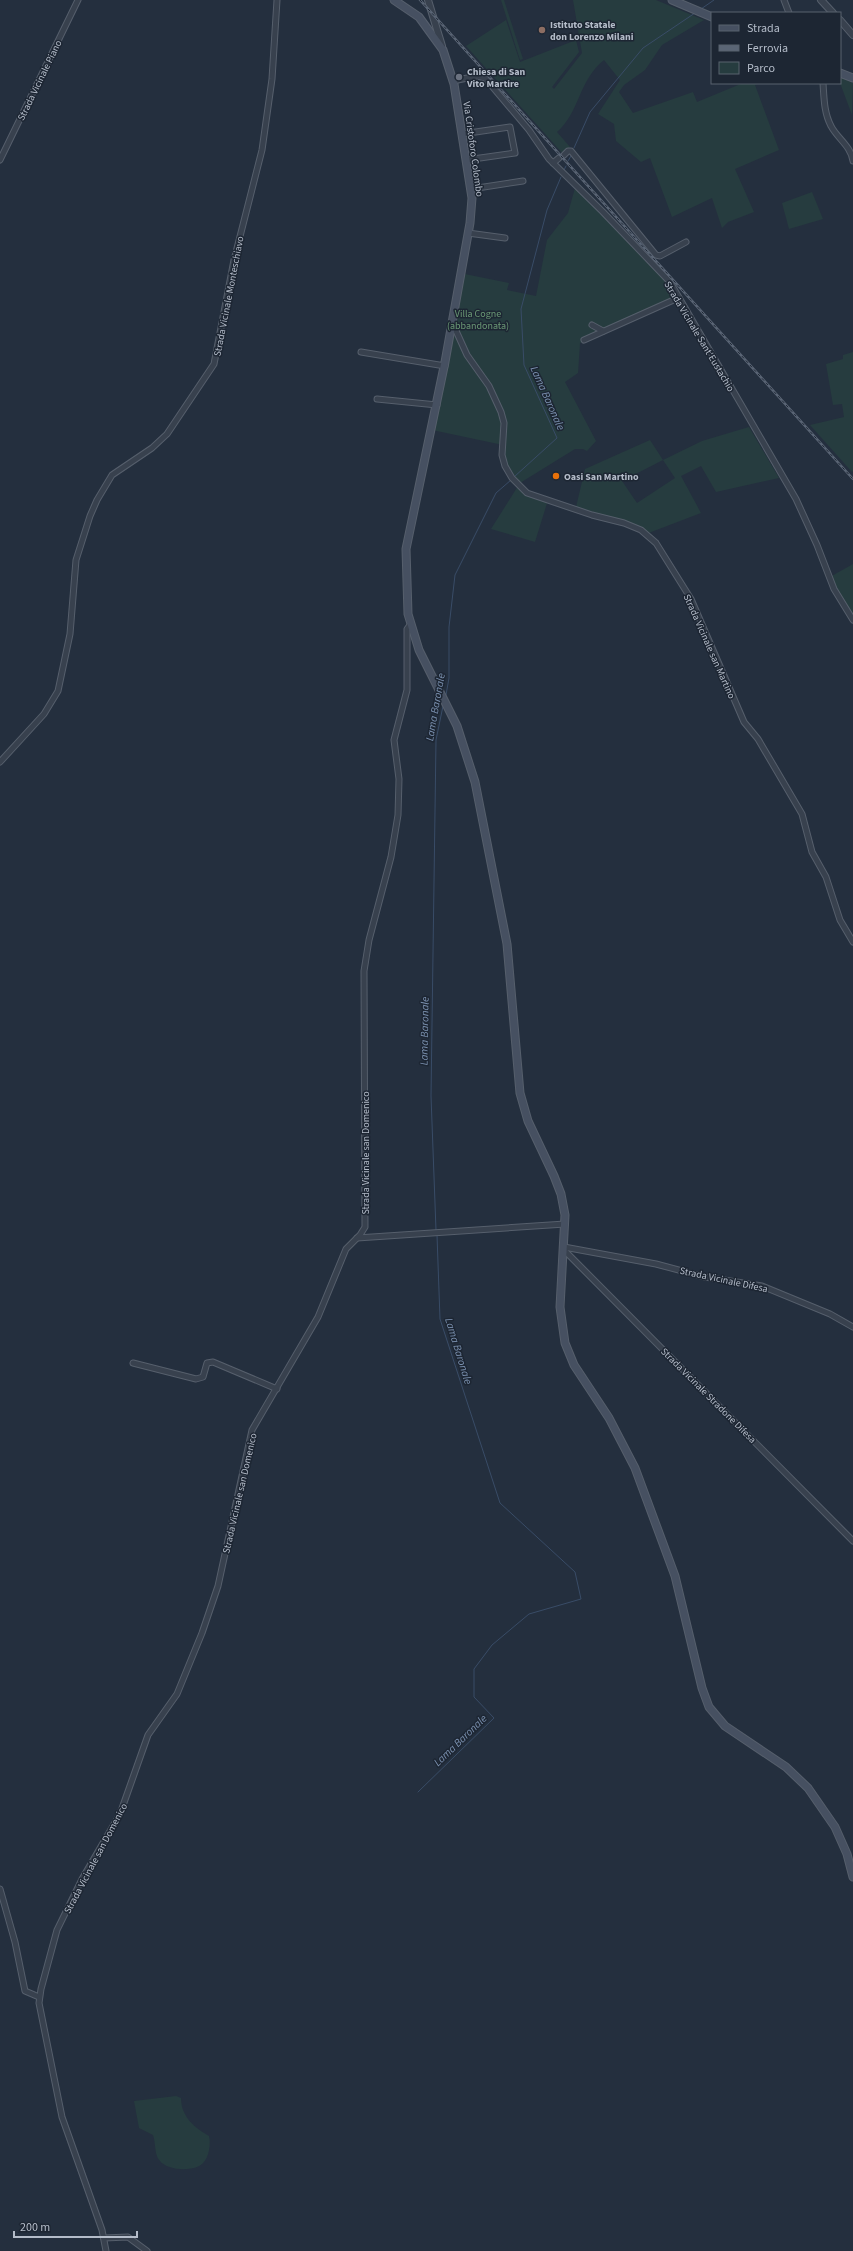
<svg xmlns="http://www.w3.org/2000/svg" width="853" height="2251" viewBox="0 0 853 2251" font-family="'Source Sans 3',sans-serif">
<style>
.green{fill:#263c3f;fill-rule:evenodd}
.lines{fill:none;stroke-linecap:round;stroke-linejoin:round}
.stream{stroke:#394c67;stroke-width:1}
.minor-casing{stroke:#565f6c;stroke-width:7}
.tertiary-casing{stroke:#565f6c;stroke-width:8}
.secondary-casing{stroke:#565f6c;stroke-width:9}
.minor{stroke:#38414e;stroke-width:5}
.tertiary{stroke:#38414e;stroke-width:6}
.secondary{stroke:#465061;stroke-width:7}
.rail-casing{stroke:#5a6575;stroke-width:2.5}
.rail{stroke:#1d2633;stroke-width:1;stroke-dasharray:3;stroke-linecap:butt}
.education-dot{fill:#8d6e63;stroke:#1d2633;stroke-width:1.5}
.worship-dot{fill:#6b7280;stroke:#1d2633;stroke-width:1.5}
.food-dot{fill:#e8710a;stroke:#1d2633;stroke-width:1.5}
.labels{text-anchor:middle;stroke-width:3;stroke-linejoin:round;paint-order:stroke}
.poi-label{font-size:10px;font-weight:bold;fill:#b4bcc9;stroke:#1d2633;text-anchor:start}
.street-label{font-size:10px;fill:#b4bcc9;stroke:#1d2633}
.park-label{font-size:10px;fill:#6b9a76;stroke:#1d2633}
.water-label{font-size:11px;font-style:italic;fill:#7c92b1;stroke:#1d2633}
</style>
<rect width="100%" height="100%" fill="#242f3e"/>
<g class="green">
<path d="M501 0H504L523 59 520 60Z"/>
<path d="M573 0H656L704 20 662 45 645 70 624 85 619 92 633 113 693 92 697 102 743 83H759L755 85 779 150 735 169 754 212 728 222 722 228 712 198 672 217 650 158 641 162 616 141 614 124 598 114 620 80 604 60C578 81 580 112 557 132L570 147 564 155 466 46 506 20 520 62 576 40 579 52 552 87 554 89 582 53Z"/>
<path d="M840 77 853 83 852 115 840 83Z"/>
<path d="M575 188C611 221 650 256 676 298L580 343 578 373 565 382 596 441 587 451 583 449H575L520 483 502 458 503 445 432 430 460 273 509 283 507 290 536 296 547 240 568 213Z"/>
<path d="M812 192 823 219 789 229 782 203Z"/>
<path d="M853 352V471L852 472 810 425 844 417 842 404 833 405 826 364 843 359V355Z"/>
<path d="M749 427 779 478 716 492 701 466 681 476 701 513 646 534 614 518 576 507 585 469 650 440 663 460 702 441ZM663 460 675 478 637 503 622 481Z"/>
<path d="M518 486 523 490 548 500 535 542 491 529Z"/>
<path d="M853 564V619L830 577Z"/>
<path d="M176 2096 181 2098C181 2117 195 2128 209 2136 211 2144 209 2157 203 2163 195 2172 168 2171 160 2161 154 2155 156 2143 153 2135L139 2128 134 2101Z"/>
</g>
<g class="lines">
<g class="stream">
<path d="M701 9 714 0"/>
<path d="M574 148 590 112 643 48 695 13"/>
<path d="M568 161 571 156"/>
<path d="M564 170 566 166"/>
<path d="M514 477 557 438 524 365 521 309 547 210 561 177"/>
<path d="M446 695 449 678V627L455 575 496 493 511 480"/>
<path d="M436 1230 431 1096 436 740 443 706"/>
<path d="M418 1792 494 1718 474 1697V1669L492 1645 529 1614 581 1599 575 1572 500 1503 440 1319 437 1235"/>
</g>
<defs>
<g id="minor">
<path d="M784 0 789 13"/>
<path d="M453 81 477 76 485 78 529 130 549 159 603 212 670 282 796 499 817 545 834 589 853 620"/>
<path d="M823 83C824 98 824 113 831 126 837 138 851 146 853 161"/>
<path d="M462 134 510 127 515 153 466 160"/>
<path d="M564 155 568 151H571L656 255 660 256 686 242"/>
<path d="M0 160 78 0"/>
<path d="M553 163 559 158"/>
<path d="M471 189 523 181"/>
<path d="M468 233 505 238"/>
<path d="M452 322 467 355 489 386 501 412 504 423 502 455 505 466 512 478 527 493 592 515 624 523 641 530 656 543 691 599 744 722 758 739 802 814 812 852 826 877 840 920 853 942"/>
<path d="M592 325 603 331"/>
<path d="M584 340 678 298"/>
<path d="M361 352 445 366"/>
<path d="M377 399 437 405"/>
<path d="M0 762 44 714 58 691 70 634 76 560 90 516 97 500 112 475 152 448 167 434 214 364 234 260 262 150 272 79 277 0"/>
<path d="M357 1238 565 1224"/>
<path d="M564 1247 656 1264 705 1277 762 1286 830 1314 853 1327"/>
<path d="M564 1250 853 1541"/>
<path d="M133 1363 196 1379 203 1377 207 1363 213 1362 277 1389"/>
<path d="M0 1889 15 1942 25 1991 39 1997"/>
<path d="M104 2238 128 2237 147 2251"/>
<path d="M106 2251 102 2230 62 2117 39 2003 41 1989 57 1930 82 1879 120 1814 148 1735 177 1694 202 1633 218 1586 252 1430 318 1317 346 1249 360 1235 365 1227 364 971 369 940 391 857 398 815 399 779 394 740 407 690V629L410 625"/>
</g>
<g id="tertiary">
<path d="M428 0 442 46"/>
<path d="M821 0 833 13"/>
<path d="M840 20 853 35"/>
</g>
<g id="secondary">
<path d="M394 0 419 17 443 50 454 84 472 198 470 223 445 362 406 549 408 614 419 650 457 726 475 782 507 944 520 1093 528 1121 554 1176 561 1194 565 1215 560 1307 565 1343 574 1365 609 1418 635 1468 675 1576 702 1688 709 1707 725 1726 786 1767 808 1788 835 1827 847 1854 853 1877"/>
<path d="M672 0 712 17"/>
<path d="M840 73 853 78"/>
</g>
</defs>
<use href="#minor" class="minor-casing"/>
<use href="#tertiary" class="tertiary-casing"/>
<use href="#secondary" class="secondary-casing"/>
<use href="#minor" class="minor"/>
<use href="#tertiary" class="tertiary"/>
<use href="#secondary" class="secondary"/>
<defs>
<path id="rail" d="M420 0 853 479"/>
</defs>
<use href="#rail" class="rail-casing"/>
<use href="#rail" class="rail"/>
</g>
<circle class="education-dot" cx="542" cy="30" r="4"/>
<circle class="worship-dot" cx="459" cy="77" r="4"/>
<circle class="food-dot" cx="556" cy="476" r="4"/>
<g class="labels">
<g class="poi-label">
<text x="550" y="28">Istituto Statale<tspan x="550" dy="12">don Lorenzo Milani</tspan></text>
<text x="467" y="75">Chiesa di San<tspan x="467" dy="12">Vito Martire</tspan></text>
<text x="564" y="480">Oasi San Martino</text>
</g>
<g class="street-label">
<text transform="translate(39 80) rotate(-64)" y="4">Strada Vicinale Piano</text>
<text transform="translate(474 149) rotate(82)" y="4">Via Cristoforo Colombo</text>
<text transform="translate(228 296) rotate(-79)" y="4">Strada Vicinale Monteschiavo</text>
<text transform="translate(700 336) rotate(59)" y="4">Strada Vicinale Sant'Eustachio</text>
<text transform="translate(710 646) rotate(66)" y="4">Strada Vicinale san Martino</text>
<text transform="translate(365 1153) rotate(-90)" y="4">Strada Vicinale san Domenico</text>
<text transform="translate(724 1279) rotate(12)" y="4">Strada Vicinale Difesa</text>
<text transform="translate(709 1395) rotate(45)" y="4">Strada Vicinale Stradone Difesa</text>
<text transform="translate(239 1493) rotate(-77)" y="4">Strada Vicinale san Domenico</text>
<text transform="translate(95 1858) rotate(-62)" y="4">Strada Vicinale san Domenico</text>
</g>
<g class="park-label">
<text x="478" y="317">Villa Cogne<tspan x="478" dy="12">(abbandonata)</tspan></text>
</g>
<g class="water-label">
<text transform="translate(548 398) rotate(66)" y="4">Lama Baronale</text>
<text transform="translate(435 707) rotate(-80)" y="4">Lama Baronale</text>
<text transform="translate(424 1031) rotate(-89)" y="4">Lama Baronale</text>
<text transform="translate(459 1351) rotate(73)" y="4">Lama Baronale</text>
<text transform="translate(460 1740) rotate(-44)" y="4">Lama Baronale</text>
</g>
</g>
<rect x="711" y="12" width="130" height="72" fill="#1d2633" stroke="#59626f"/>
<rect x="719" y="25" width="20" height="6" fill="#465061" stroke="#59626f"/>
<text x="747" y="32" font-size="12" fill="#b4bcc9">Strada</text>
<rect x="719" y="45" width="20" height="6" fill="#5a6575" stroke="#59626f"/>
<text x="747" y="52" font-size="12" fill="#b4bcc9">Ferrovia</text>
<rect x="719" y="62" width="20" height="12" fill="#263c3f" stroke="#59626f"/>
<text x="747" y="72" font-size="12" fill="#b4bcc9">Parco</text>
<path d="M14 2231v6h123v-6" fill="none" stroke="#b4bcc9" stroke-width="2"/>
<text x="20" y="2231" font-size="12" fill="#b4bcc9" stroke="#1d2633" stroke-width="3" paint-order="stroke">200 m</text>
</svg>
